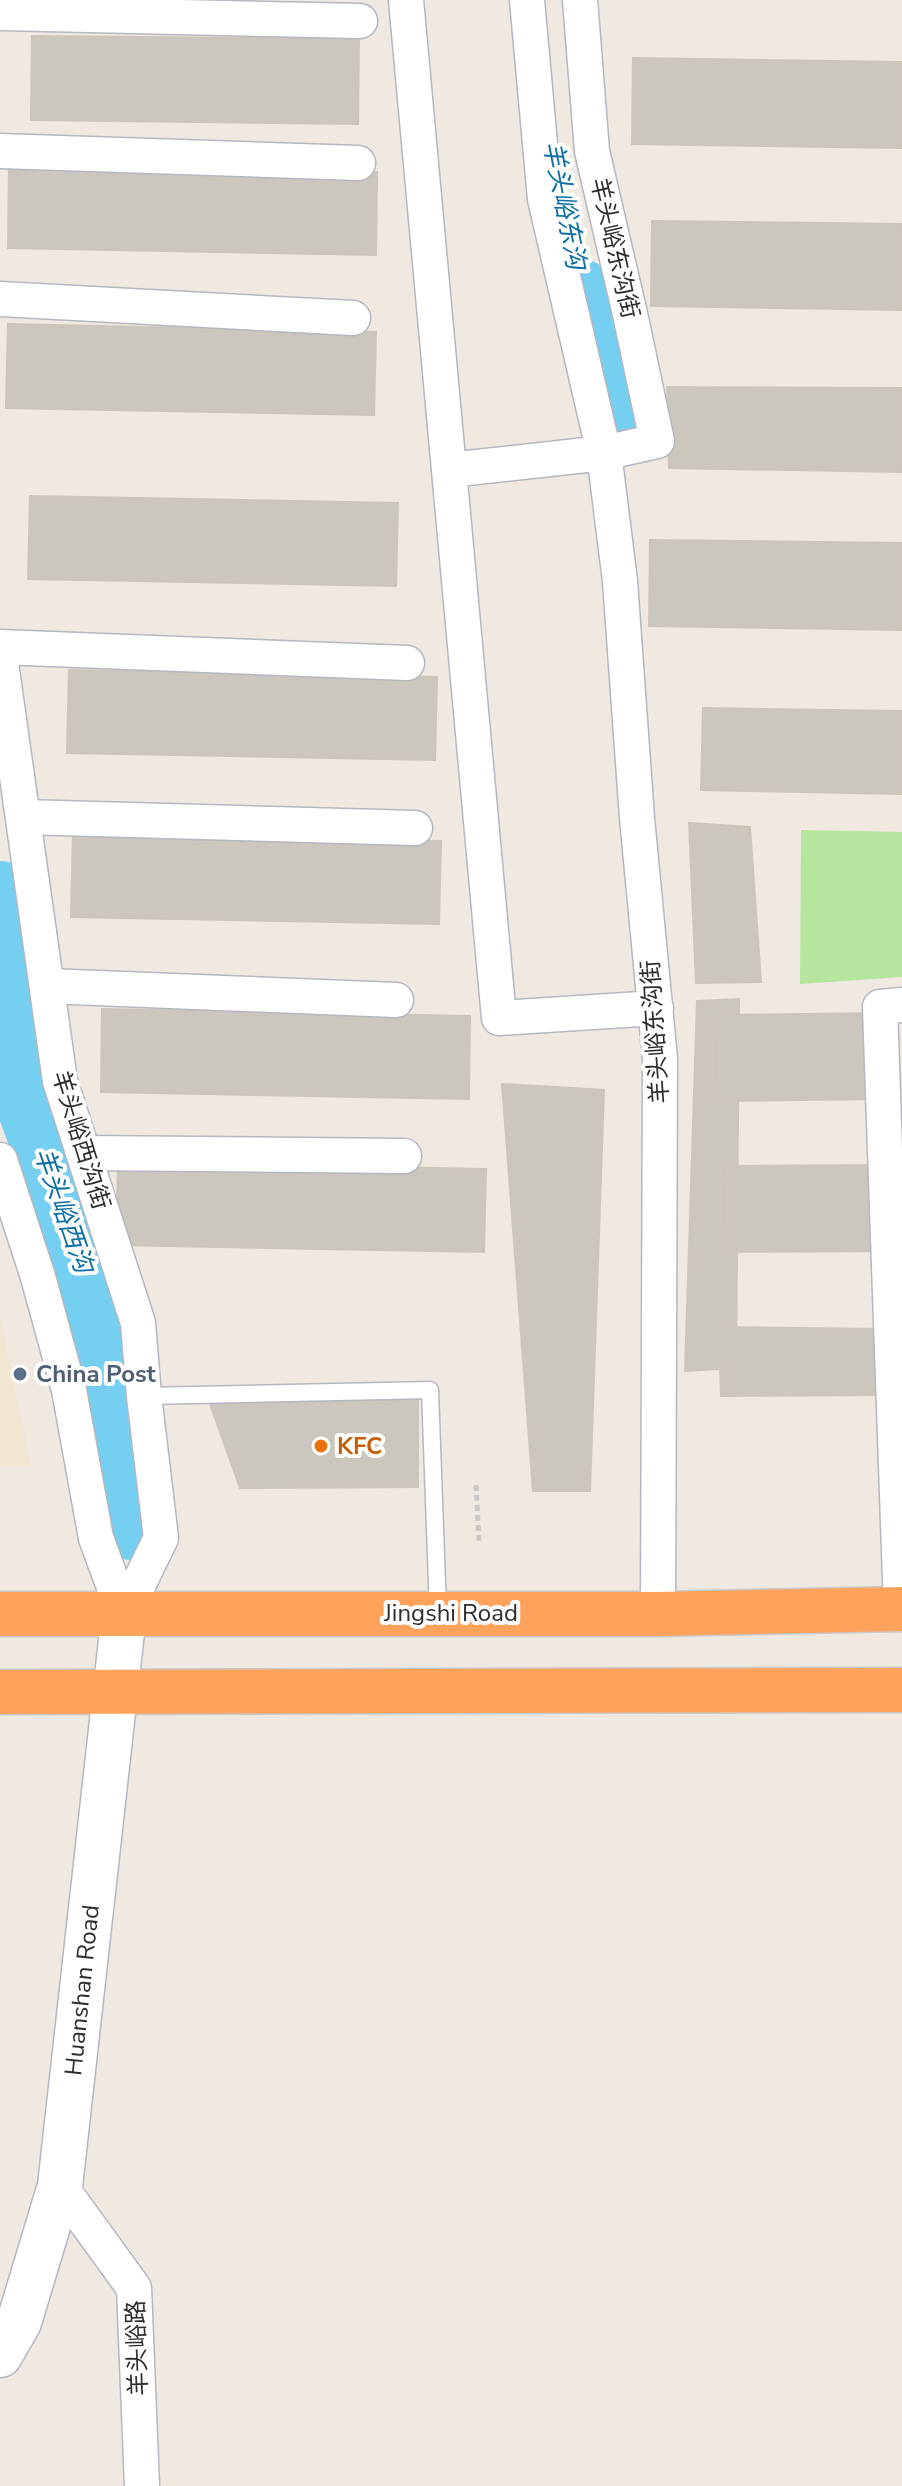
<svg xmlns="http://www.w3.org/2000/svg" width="902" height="2486" viewBox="0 0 902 2486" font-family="'Nunito Sans','Noto Sans SC',sans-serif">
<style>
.education{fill:#f0e6d1}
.green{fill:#b6e59e}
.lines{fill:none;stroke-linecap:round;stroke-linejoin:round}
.river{stroke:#75cff0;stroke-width:64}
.building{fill:#cbc7bf;stroke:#cbc5ba;stroke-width:2}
.lane-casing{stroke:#b4b7c1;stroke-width:19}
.street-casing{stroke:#b4b7c1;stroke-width:37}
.secondary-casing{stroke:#b4b7c1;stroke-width:47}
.highway-casing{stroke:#c9c9c9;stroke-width:47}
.path{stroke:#c9c9c9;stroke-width:5;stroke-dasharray:6 4;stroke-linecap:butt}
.lane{stroke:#fff;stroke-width:16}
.street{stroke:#fff;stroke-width:34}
.secondary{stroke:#fff;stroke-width:44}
.highway{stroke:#ffa35c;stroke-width:44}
.service-dot{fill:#5c6f8a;stroke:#fff;stroke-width:3}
.food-dot{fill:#e8710a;stroke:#fff;stroke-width:3}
.labels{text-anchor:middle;stroke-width:8;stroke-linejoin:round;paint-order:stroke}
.street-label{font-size:24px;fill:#2e2e2e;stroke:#fff}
.service-label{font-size:24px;font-weight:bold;fill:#4e5e75;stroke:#fff;text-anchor:start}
.food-label{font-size:24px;font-weight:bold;fill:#c56008;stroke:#fff;text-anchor:start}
.water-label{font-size:26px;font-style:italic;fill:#0d6fa3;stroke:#fff}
</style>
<rect width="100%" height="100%" fill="#efe9e1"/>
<path class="education" d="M0 1315 31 1467H0Z"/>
<path class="green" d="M801 830 902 832V977L800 984Z"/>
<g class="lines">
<g class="river">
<path d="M583 292 611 406"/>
<path d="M0 893 27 1102 86 1262 131 1528"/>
</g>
</g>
<g class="building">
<path d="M32 36 359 39 358 124 31 120Z"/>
<path d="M633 58 902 62V148L632 144Z"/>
<path d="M9 166 377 172 376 255 8 248Z"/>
<path d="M652 221 902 224V310L651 306Z"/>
<path d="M8 324 376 332 374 415 6 408Z"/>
<path d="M667 387 902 388V472L669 468Z"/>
<path d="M30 496 398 503 396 586 28 579Z"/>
<path d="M650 540 902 543V630L649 626Z"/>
<path d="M69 670 437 677 435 760 67 753Z"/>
<path d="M703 708 902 711V794L701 790Z"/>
<path d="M689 823 750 827 761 982 696 983Z"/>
<path d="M73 833 441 841 439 924 71 917Z"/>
<path d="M739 999 736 1368 685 1371 697 1001Z"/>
<path d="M102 1009 470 1016 469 1099 101 1092Z"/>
<path d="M882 1013 883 1099 717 1101 716 1015Z"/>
<path d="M502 1084 604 1090 590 1491H533Z"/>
<path d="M118 1162 486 1169 484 1252 116 1245Z"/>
<path d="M890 1165 891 1251 725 1252 724 1166Z"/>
<path d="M719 1327 880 1329 879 1395 721 1396Z"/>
<path d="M418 1399V1487L240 1488 210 1404Z"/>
</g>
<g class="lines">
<defs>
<path id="lane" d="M144 1396 430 1390 438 1611"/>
<g id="street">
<path d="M406 0 449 470 604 453 657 441 630 314 592 151 580 0"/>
<path d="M527 0 545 199 604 453 620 581 637 818 660 1059 658 1614"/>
<path d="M0 13 360 21"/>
<path d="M0 151 358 163"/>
<path d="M0 299 353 318"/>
<path d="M449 470 499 1018 656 1008"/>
<path d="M0 647 407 663"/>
<path d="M0 656 60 1081 138 1323 144 1396 161 1538 124 1614"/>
<path d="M23 817 415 828"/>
<path d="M47 986 396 1000"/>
<path d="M83 1153 404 1156"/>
<path d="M0 1160 38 1277 69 1390 96 1538 124 1614"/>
<path d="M901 1609 880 1007 902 1005"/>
<path d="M60 2186 134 2288 142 2486"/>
</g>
<path id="secondary" d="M0 2355 19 2322 60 2186 124 1614"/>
<g id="highway">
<path d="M0 1614H658L902 1609"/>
<path d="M0 1692 902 1690"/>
</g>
</defs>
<use href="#lane" class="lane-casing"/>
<use href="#street" class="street-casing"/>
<use href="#secondary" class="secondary-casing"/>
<use href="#highway" class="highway-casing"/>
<path class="path" d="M476 1485 479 1541"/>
<use href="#lane" class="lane"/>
<use href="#street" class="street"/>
<use href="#secondary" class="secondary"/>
<use href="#highway" class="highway"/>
</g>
<circle class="service-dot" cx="20" cy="1374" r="8"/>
<circle class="food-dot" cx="321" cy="1446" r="8"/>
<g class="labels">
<g class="street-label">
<text transform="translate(615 248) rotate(77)" y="8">羊头峪东沟街</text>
<text transform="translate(655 1032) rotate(-94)" y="8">羊头峪东沟街</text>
<text transform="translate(81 1140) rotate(73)" y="8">羊头峪西沟街</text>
<text x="451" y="1621">Jingshi Road</text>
<text transform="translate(82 1990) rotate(-84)" y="8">Huanshan Road</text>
<text transform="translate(137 2348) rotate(-92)" y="8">羊头峪路</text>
</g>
<g class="service-label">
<text x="36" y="1382">China Post</text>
</g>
<g class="food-label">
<text x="337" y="1454">KFC</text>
</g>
<g class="water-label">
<text transform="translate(565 205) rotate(79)" y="9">羊头峪东沟</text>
<text transform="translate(64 1210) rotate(71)" y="9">羊头峪西沟</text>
</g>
</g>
</svg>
